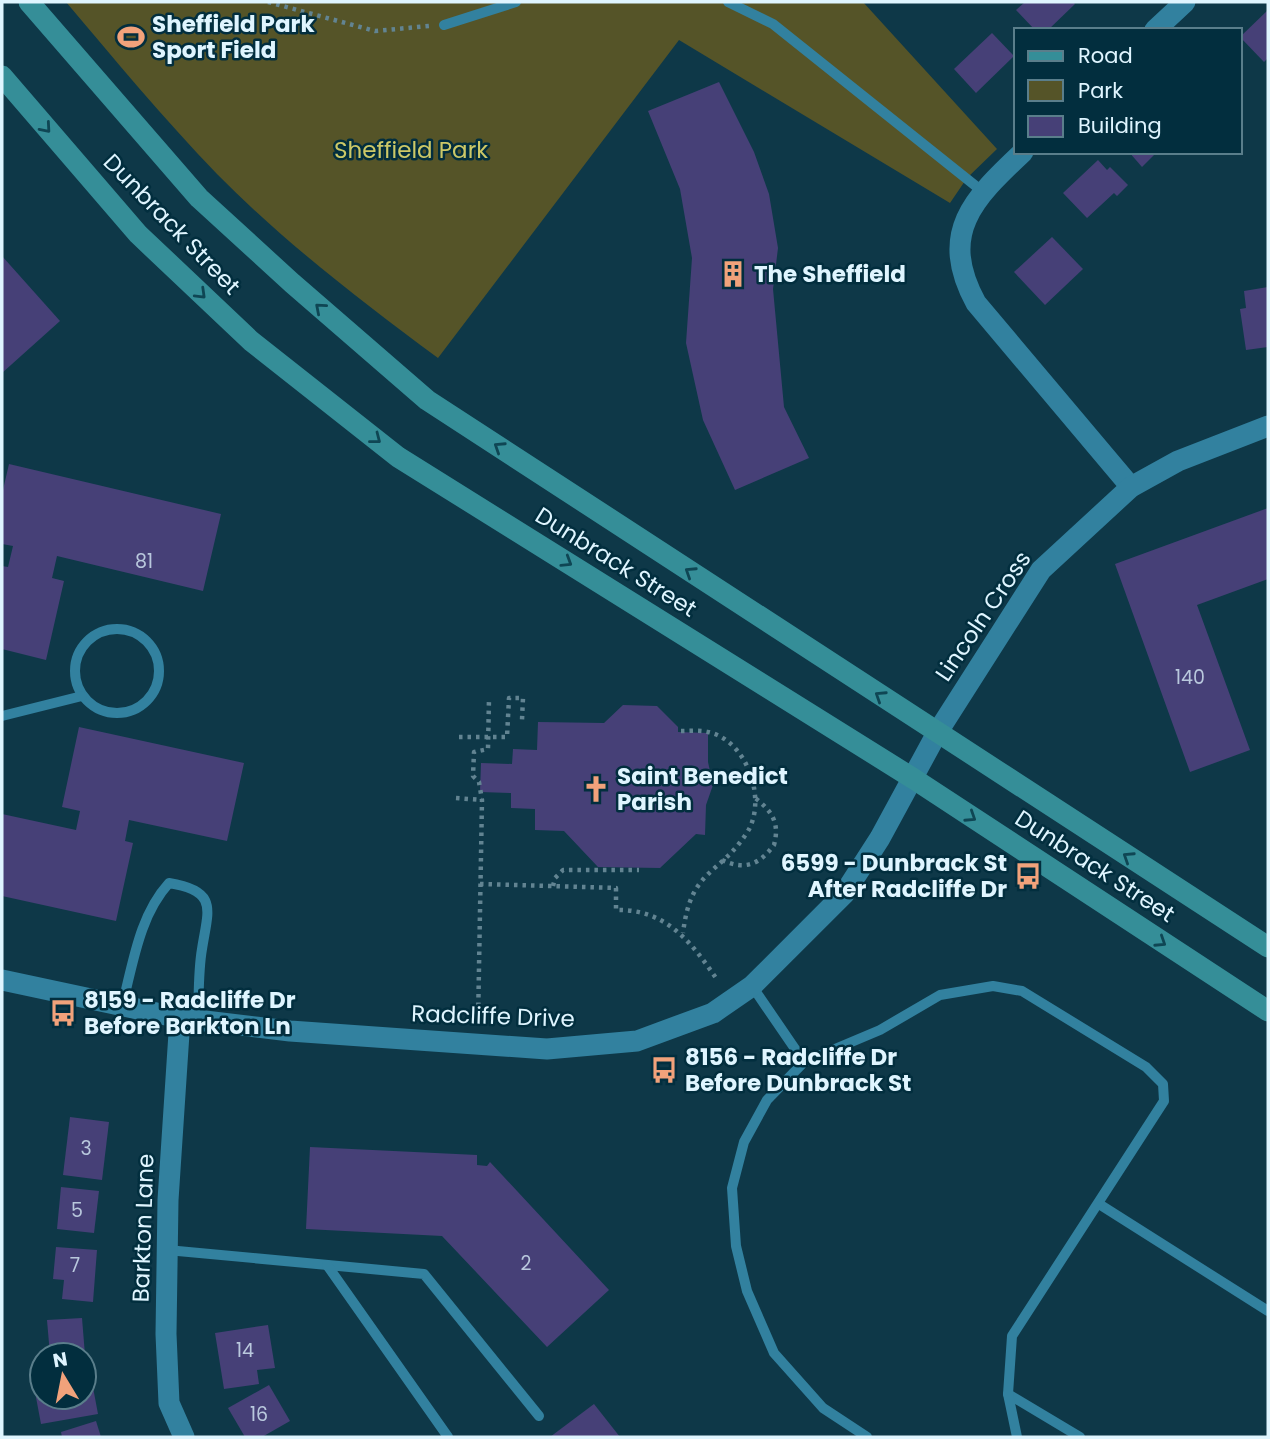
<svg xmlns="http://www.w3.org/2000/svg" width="1270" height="1439" viewBox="0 0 1270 1439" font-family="Poppins,sans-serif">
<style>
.green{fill:#555428}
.building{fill:#464077}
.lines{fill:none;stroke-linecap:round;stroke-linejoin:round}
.path{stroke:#628492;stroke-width:4.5;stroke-dasharray:3.5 5;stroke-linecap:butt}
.service{stroke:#32819f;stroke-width:10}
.minor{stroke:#32819f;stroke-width:21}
.tertiary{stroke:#32819f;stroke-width:21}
.secondary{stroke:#358e98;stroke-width:21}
.oneway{stroke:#0f4654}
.labels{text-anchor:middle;stroke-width:5;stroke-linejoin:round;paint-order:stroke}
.number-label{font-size:19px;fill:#b9c8dd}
.poi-label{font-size:23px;font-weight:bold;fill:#dff5ff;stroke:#022e3e;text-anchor:start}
.park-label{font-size:23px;fill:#ccc867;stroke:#022e3e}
.street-label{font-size:23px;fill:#dff5ff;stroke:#022e3e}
</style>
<rect width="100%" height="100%" fill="#0e3848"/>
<path class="green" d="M66 2H863L997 149 967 178 950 203 679 40 438 358C361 301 284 242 217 174 164 119 115 60 66 2Z"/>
<g class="building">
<path d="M1025 2H1073L1075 4 1048 30H1035L1016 10Z"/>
<path d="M1268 10V58L1264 62 1240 37Z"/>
<path d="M992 33 1014 56 976 93 954 69Z"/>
<path d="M719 82 754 152 769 194 778 248 773 289 784 407 809 458 735 490 703 420 686 343 692 258 680 189 648 111Z"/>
<path d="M1129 152H1157L1142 167Z"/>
<path d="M1098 160 1107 170 1110 167 1128 185 1117 196 1114 193 1087 218 1063 193Z"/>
<path d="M1052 237 1083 269 1045 305 1014 272Z"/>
<path d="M2 256 60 321 2 373Z"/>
<path d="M1268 287V347L1246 350 1240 309 1246 308 1244 291Z"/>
<path d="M9 464 221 514 203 591 57 556 52 578 64 581 46 660 2 649V566L8 567 13 546 2 544V494Z"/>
<path d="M1268 508V579L1197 605 1250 750 1190 772 1115 564Z"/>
<path d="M623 705 657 706 678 727V732L708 733V762L713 785 706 805 705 835 696 834 660 868 598 867 564 831 535 830V809L511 808V793L480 792 481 763 512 764 513 749 537 750 538 722 604 723Z"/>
<path d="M79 727 244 763 227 841 129 820 125 841 133 843 116 921 2 896V814L76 830 80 811 62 807Z"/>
<path d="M70 1117 109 1122 102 1180 63 1175Z"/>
<path d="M310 1147 477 1155V1165L487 1166 490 1162 609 1290 547 1347 442 1236 306 1229Z"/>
<path d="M61 1187 99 1191 94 1233 57 1229Z"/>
<path d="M56 1247 97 1250 93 1302 62 1299 64 1280 53 1279Z"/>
<path d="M82 1318 85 1355H50L47 1320Z"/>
<path d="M268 1325 275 1368 257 1370 259 1384 224 1389 215 1333Z"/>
<path d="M89 1366 98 1414 41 1424 32 1376 42 1374V1397H84V1367Z"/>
<path d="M269 1385 290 1421 262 1437H245L228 1408Z"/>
<path d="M594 1404 620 1437H550Z"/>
<path d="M96 1421 101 1437H62L61 1432Z"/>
</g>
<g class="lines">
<g class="path">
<path d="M268 2 375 31 429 26"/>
<path d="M681 731C690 731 700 730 708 732 747 740 767 799 748 831 719 877 691 867 683 933"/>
<path d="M459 737H507L509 698H523L522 720"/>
<path d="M456 798 482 800"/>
<path d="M722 860C745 871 760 864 774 845 780 823 772 811 755 798"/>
<path d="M480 884 616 888V910C667 909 692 943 718 981"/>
<path d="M553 886 555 878 563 870H639"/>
<path d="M478 1023 482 800 479 782 473 776 474 752 488 749 489 698"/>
</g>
<g class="service">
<path d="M728 2 773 24 982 191"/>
<path d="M444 25 516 2"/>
<circle cx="117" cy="671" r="42"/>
<path d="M2 716 82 696"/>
<path d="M752 986 804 1062"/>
<path d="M122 1006C133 964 139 916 169 883 219 891 208 910 202 949 198 972 199 997 198 1020"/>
<path d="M1099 1204 1268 1311"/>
<path d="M167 1250 424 1274 539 1416"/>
<path d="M327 1265 448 1437"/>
<path d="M1008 1394 1080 1437"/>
<path d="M867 1437 823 1408 774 1353 747 1291 736 1246 732 1188 744 1142 767 1100 804 1062 880 1030 940 995 993 986 1022 991 1146 1067 1163 1084 1164 1101 1012 1336 1008 1394 1017 1437"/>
</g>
<g class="minor">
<path d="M1155 30 1185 2"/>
<path d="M1023 152C973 199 938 233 976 303L1131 487"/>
<path d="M937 733 1041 570 1131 487 1178 461 1268 426"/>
<path d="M180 1018 168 1200 166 1334 169 1403 184 1437"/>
</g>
<path class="tertiary" d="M2 980 180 1018 290 1031 547 1049 637 1041 713 1013 752 986 844 894 880 838 937 733"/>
<g class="secondary">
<path d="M29 2 199 198 292 283 427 400 1268 947"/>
<path d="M2 76 138 234 251 341 398 457 914 779 1268 1011"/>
</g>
</g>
<defs><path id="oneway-chevron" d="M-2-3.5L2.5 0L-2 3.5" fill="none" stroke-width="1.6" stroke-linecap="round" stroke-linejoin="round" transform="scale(1.75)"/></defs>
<g class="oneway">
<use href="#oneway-chevron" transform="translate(46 128) rotate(49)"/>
<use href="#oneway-chevron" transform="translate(201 294) rotate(44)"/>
<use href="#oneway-chevron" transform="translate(320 308) rotate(-139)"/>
<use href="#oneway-chevron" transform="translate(376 439) rotate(38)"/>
<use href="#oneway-chevron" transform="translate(499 447) rotate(-147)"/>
<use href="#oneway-chevron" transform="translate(567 562) rotate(32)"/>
<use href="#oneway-chevron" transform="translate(690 572) rotate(-147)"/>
<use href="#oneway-chevron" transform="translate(880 696) rotate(-147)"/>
<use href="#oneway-chevron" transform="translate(971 817) rotate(33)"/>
<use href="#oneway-chevron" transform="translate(1128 857) rotate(-147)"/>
<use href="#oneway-chevron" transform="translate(1161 942) rotate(33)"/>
</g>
<defs>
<symbol id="stadium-bare" viewBox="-9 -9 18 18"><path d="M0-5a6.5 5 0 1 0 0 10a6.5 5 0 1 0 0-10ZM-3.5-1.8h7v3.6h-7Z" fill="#f1a27b" stroke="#022e3e" stroke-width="2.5" paint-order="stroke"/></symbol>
<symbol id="building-bare" viewBox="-9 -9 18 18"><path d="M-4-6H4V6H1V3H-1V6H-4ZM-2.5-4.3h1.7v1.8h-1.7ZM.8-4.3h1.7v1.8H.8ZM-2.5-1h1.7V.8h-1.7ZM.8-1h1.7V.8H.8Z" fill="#f1a27b" stroke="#022e3e" stroke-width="2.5" paint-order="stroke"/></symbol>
<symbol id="church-bare" viewBox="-9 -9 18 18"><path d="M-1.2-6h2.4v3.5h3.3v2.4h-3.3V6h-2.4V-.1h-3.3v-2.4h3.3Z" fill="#f1a27b" stroke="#022e3e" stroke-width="2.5" paint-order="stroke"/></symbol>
<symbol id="bus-bare" viewBox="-9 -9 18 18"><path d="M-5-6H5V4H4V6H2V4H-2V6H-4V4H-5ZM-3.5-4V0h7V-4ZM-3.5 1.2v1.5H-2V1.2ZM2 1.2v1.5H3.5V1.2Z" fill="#f1a27b" stroke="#022e3e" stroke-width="2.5" paint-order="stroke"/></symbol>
</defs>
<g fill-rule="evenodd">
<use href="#stadium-bare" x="112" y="18" width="38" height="38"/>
<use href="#building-bare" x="714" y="255" width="38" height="38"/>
<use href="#church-bare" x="577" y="770" width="38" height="38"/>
<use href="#bus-bare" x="1009" y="857" width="38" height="38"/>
<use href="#bus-bare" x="44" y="994" width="38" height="38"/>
<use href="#bus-bare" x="645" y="1051" width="38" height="38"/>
</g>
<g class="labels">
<g class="number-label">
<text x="144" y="568">81</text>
<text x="1190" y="684">140</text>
<text x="86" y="1155">3</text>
<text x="77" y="1217">5</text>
<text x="526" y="1270">2</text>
<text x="75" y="1272">7</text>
<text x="245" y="1357">14</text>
<text x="259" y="1421">16</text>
</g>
<g class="poi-label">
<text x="152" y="32">Sheffield Park<tspan x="152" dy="26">Sport Field</tspan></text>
<text x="754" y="282">The Sheffield</text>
<text x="617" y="784">Saint Benedict<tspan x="617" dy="26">Parish</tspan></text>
<text x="1007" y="871" text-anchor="end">6599 - Dunbrack St<tspan x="1007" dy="26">After Radcliffe Dr</tspan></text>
<text x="84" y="1008">8159 - Radcliffe Dr<tspan x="84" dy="26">Before Barkton Ln</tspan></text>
<text x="685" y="1065">8156 - Radcliffe Dr<tspan x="685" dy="26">Before Dunbrack St</tspan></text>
</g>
<g class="park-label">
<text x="411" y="158">Sheffield Park</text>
</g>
<g class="street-label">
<text transform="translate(172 224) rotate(46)" y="8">Dunbrack Street</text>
<text transform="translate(616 562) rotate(32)" y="8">Dunbrack Street</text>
<text transform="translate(983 616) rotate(-56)" y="8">Lincoln Cross</text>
<text transform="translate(1095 866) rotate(33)" y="8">Dunbrack Street</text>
<text transform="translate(493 1016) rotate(2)" y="8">Radcliffe Drive</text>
<text transform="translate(143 1228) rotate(-88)" y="8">Barkton Lane</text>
</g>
</g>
<rect width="1270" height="1439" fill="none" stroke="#dff5ff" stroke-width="7"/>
<rect x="1014" y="28" width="228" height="126" fill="#022e3e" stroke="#5a7e8b" stroke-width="2"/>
<rect x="1028" y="51" width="35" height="10" fill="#358e98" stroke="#5a7e8b" stroke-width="2"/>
<text x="1078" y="63" font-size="21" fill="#dff5ff">Road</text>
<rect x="1028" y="80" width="35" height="21" fill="#555428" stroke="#5a7e8b" stroke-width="2"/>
<text x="1078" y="98" font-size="21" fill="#dff5ff">Park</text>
<rect x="1028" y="116" width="35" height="21" fill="#464077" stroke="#5a7e8b" stroke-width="2"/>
<text x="1078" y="133" font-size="21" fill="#dff5ff">Building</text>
<g transform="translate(63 1376) rotate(350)"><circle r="33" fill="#022e3e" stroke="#5a7e8b" stroke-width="2"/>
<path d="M0-5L12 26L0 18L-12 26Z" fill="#f1a27b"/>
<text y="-10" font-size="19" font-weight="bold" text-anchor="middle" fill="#dff5ff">N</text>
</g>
</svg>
